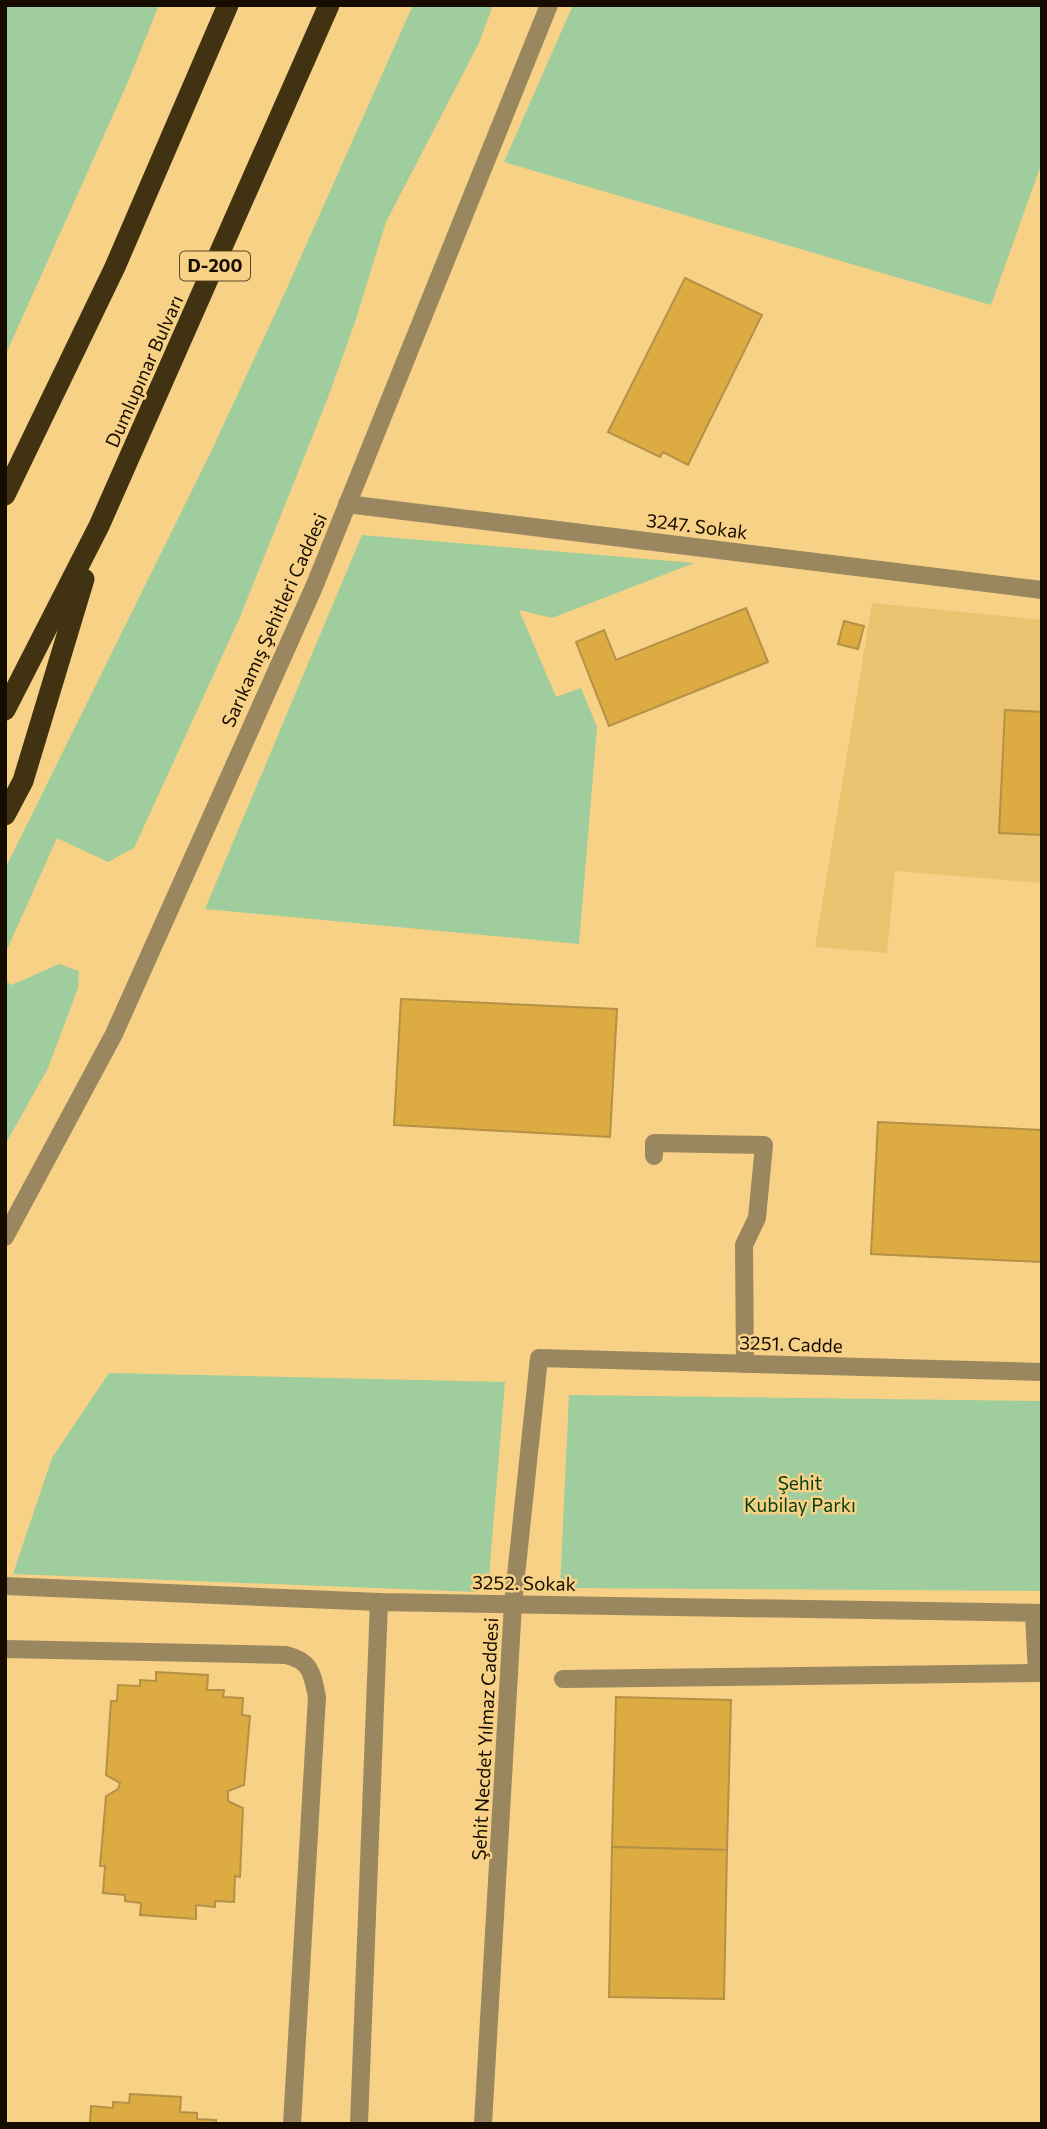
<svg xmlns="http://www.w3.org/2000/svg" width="1047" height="2129" viewBox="0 0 1047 2129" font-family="Commissioner,sans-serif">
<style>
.built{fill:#ebc370}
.green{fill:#9fcd9e}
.building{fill:#dcac42;stroke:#b49147;stroke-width:2}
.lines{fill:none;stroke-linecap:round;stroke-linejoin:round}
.minor{stroke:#9a865f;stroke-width:18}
.highway{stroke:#413211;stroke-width:21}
.labels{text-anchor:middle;stroke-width:5;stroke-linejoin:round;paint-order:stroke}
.shield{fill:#f6d186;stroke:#594728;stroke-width:2}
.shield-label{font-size:18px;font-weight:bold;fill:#160c00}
.street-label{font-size:19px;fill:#160c00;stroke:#f6d186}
.park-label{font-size:19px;fill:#053e0b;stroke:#f6d186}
</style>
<rect width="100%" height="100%" fill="#f6d186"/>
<path class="built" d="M872 603 1042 620V883L895 871 887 953 815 947Z"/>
<g class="green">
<path d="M5 5H159L127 84 5 356Z"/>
<path d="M413 5H493L479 43 386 222 355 322 327 400 240 617 134 848 108 862 57 838 5 954V869L210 454 287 288Z"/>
<path d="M573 5H1042V162L991 305 504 162Z"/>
<path d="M362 535 694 563 552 618 519 610 556 697 581 688 597 727 579 944 205 909Z"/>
<path d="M59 964 79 971 78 988 48 1068 5 1145V981L12 985Z"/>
<path d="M109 1373 505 1382 489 1577 477 1592 13 1574 52 1458Z"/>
<path d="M569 1395 1042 1401V1591L560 1588Z"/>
</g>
<g class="building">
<path d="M685 278 762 315 688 465 663 452 660 457 608 432Z"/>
<path d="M746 608 768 662 609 726 576 642 604 630 616 660Z"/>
<path d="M844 621 864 626 858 649 838 644Z"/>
<path d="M1005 710 1042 712V835L999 833Z"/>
<path d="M401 999 617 1009 610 1137 394 1125Z"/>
<path d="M878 1122 1042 1130V1262L871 1254Z"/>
<path d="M156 1672 208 1675 207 1690H224L223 1697 243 1698 242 1715 250 1716 244 1785 228 1791V1801L243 1808 240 1877 235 1876 234 1902 215 1901V1907L196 1905V1919L140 1915 141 1903 125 1901V1895L103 1893 105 1866H100L106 1796 118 1789 120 1783 106 1775 111 1701H117L118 1685 140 1686V1680L156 1681Z"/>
<path d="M616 1697 731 1700 727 1850 612 1847Z"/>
<path d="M612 1847 727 1850 724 1999 609 1997Z"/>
<path d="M130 2094 181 2097 180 2112 197 2113V2119L216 2120V2124H84H90L91 2106 113 2108V2102L129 2103Z"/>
</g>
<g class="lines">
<g class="minor">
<path d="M347 504 1042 590"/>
<path d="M654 1156V1143L764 1145 757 1218 744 1245 745 1364"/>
<path d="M5 1237 114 1034 314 587 549 5"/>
<path d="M5 1586 379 1602 1042 1613"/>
<path d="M1034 1613 1037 1673"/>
<path d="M5 1649 286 1655C311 1661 312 1673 317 1697L292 2124"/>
<path d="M563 1679 1042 1673"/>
<path d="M359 2124 379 1602"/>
<path d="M483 2124 513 1604 539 1358 1042 1372"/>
</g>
<g class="highway">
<path d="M5 495 115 267 228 5"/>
<path d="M5 710 99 526 329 5"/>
<path d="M5 815 23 781 84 579"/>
</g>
</g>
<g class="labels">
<rect class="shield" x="180" y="251.5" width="70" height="29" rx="5"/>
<g class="shield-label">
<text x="215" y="272">D-200</text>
</g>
<g class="street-label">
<text transform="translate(144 371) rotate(-66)" y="7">Dumlupınar Bulvarı</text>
<text transform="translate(697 526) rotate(7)" y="7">3247. Sokak</text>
<text transform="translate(274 620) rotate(-66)" y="7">Sarıkamış Şehitleri Caddesi</text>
<text transform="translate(791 1344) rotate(2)" y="7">3251. Cadde</text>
<text transform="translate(524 1583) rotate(1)" y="7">3252. Sokak</text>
<text transform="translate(485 1739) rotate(-87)" y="7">Şehit Necdet Yılmaz Caddesi</text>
</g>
<g class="park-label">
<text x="800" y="1490">Şehit<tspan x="800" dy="22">Kubilay Parkı</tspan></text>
</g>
</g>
<rect width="1047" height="2129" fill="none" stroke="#160c00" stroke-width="14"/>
</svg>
